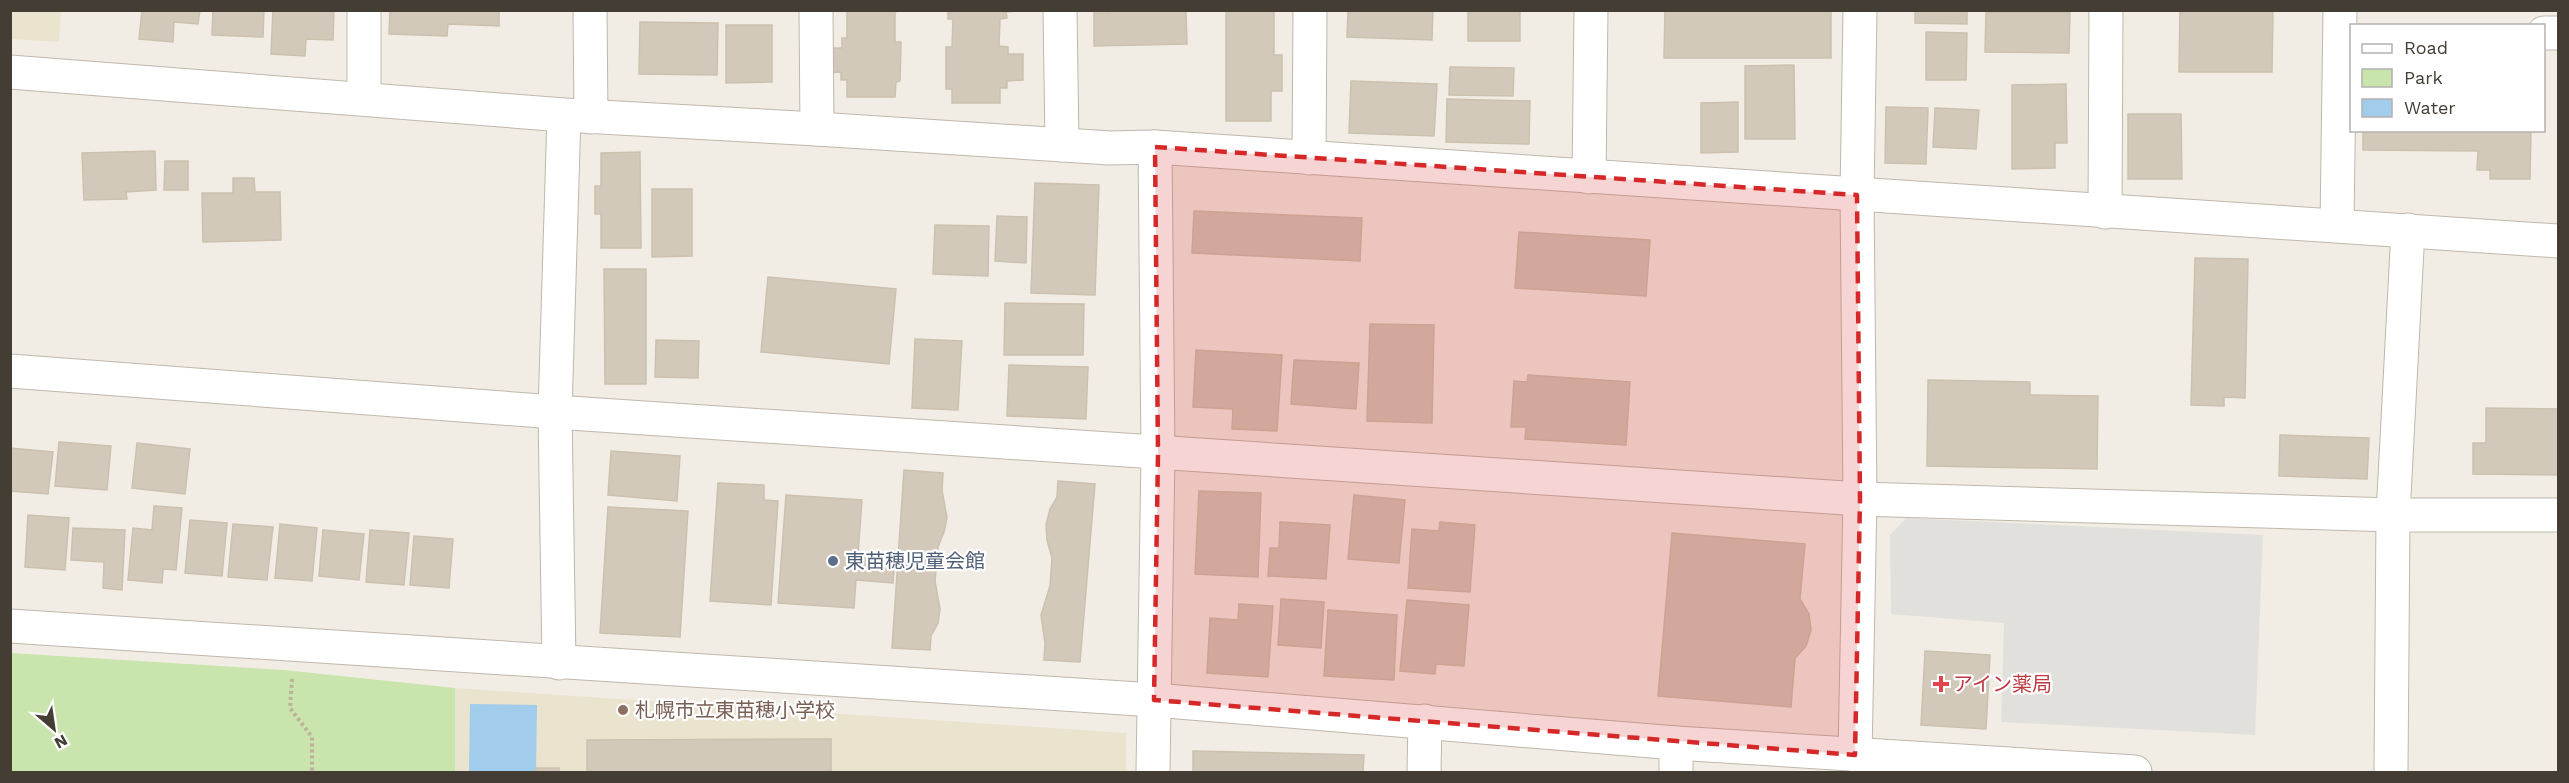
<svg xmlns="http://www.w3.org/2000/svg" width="2569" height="783" viewBox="0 0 2569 783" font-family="'Work Sans','Noto Sans JP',sans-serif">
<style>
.education{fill:#eae3ce}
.green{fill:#cae4ae}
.parking{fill:#e2e0dc}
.water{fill:#a2ccec}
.building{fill:#d2c9ba;stroke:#ccc1ae;stroke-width:1.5}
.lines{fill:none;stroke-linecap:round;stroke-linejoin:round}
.minor-casing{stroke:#bfb8aa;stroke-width:35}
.path{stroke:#bdb199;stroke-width:4;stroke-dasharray:3 3;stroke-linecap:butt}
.minor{stroke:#fff;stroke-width:33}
.marked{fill:#d62828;fill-opacity:0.2;stroke:#d62828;stroke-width:4.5;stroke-dasharray:12 8;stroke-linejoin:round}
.service-dot{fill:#5c6f8a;stroke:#fff;stroke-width:2}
.health-dot{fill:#e0444e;stroke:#fff;stroke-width:2}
.education-dot{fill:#8d6e63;stroke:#fff;stroke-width:2}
.labels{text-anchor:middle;stroke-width:4.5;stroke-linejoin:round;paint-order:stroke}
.service-label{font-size:20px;fill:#4e5e75;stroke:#fff;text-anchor:start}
.health-label{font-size:20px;fill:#be3a42;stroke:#fff;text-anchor:start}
.education-label{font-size:20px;fill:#785e54;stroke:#fff;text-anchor:start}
</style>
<rect width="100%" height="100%" fill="#f1ede4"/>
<g class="education">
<path d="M11 10 61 11 59 42 11 39Z"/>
<path d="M455 688 1126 733V772H455Z"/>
</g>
<path class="green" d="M11 653 284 670 455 688V772H11Z"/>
<path class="parking" d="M1906 518 2263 535 2255 735 2001 722 2004 623 1891 614 1890 535Z"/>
<path class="water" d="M470 704 537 705 536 772H469Z"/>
<g class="building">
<path d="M142 10H200L198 24 174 22 173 42 139 39Z"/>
<path d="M213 10H264L263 37 212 35Z"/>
<path d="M273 10H334L333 40 306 39 305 56 271 54Z"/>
<path d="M390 10H499V26L448 24 447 36 389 34Z"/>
<path d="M838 10H902L895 12V42H901L900 81 896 82 895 97H847V80H841V72L827 73V48H842V38H847V11Z"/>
<path d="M948 10H1024L1006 12 1007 18 1000 19 999 46 1008 47V54H1023V80L1007 81V88H1000V103H952V89H946V47H952L953 19H948Z"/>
<path d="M1108 10H1186L1187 44 1094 46V13H1108Z"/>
<path d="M1226 10H1274V55H1282V91H1271V121H1226Z"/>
<path d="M1348 10H1433L1432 40 1347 37Z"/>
<rect x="1468" y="10" width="52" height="31"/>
<path d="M1665 10H1831V58H1664Z"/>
<path d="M1915 10H1967V24L1915 23Z"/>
<path d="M2180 10H2273L2272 72H2179Z"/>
<path d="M1986 12H2070L2069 53 1985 52Z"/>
<path d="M640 22 718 23 717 75 639 74Z"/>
<path d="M726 25H772V82L726 83Z"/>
<path d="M1926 32 1967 33 1966 80H1926Z"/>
<path d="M1794 65 1795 139H1745V66Z"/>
<path d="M1450 67 1514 68 1513 96 1449 95Z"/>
<path d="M1351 81 1437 84 1434 136 1349 133Z"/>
<path d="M2066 84 2067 143H2055V168L2012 169V85Z"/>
<path d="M1447 99 1530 101 1529 144 1446 142Z"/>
<path d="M1738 102V152L1701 153V103Z"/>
<path d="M1886 107 1928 108 1926 164 1885 163Z"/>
<path d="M1935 108 1979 110 1976 149 1933 147Z"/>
<path d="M2128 114H2181L2182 179H2128Z"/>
<path d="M2363 130H2531L2530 179H2490V170H2477L2478 151 2363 150Z"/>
<path d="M155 151 156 190 126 192 127 199 84 200 82 153Z"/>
<path d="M640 152 641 248H601V214H595V186H601V153Z"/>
<path d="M165 161H188V190H164Z"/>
<path d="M233 178H254L255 192H280L281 240 203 242 202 193H233Z"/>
<path d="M1035 183 1099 185 1095 295 1031 293Z"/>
<path d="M652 189H692V256L652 257Z"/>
<path d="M1194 211 1362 218 1360 261 1192 253Z"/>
<path d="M997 216 1027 217 1026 263 995 261Z"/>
<path d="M935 225 989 226 988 276 933 274Z"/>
<path d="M1519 232 1650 240 1646 296 1515 288Z"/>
<path d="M2195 258 2248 259 2245 398 2224 397V406L2191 405Z"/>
<path d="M604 269H646V384H605Z"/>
<path d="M768 277 896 289 889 364 761 352Z"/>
<path d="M1005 303 1084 304 1083 355H1004Z"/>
<path d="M1370 324 1434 325 1432 423 1367 421Z"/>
<path d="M915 339 962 341 958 410 912 408Z"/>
<path d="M656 340 699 341 698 378 655 377Z"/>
<path d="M1196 350 1282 355 1277 431 1232 429 1233 409 1193 407Z"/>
<path d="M1294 360 1359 363 1356 409 1291 404Z"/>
<path d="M1009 365 1088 367 1086 419 1007 416Z"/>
<path d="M1528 375 1630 382 1626 445 1525 439 1526 427H1511L1514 381 1527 382Z"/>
<path d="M1928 380 2030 382V395L2098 396 2097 469 1927 466Z"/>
<path d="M2486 408 2558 409V475L2473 474V443H2486Z"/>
<path d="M2280 435 2369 438 2367 479 2279 476Z"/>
<path d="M59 442 111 446 107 490 55 486Z"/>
<path d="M137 443 190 449 185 494 132 488Z"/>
<path d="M10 448 53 452 48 494 10 491Z"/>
<path d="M611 451 680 456 677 501 608 495Z"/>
<path d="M904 470 943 473 942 490 947 518 944 532 938 547 935 581 940 609 938 623 931 636 930 650 892 648Z"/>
<path d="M1058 481 1095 484 1080 662 1044 660 1045 643 1041 615 1050 586 1052 558 1047 540 1046 525 1050 509 1057 497Z"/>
<path d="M718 483 764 485V500L778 501 771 605 710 601Z"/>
<path d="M1199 491 1261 493 1258 577 1195 574Z"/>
<path d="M786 495 862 500 858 554 895 556 893 583 856 580 854 608 778 603Z"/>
<path d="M1354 495 1405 500 1399 563 1348 559Z"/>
<path d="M154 506 182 508 176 570 163 569 162 583 128 580 133 528 152 530Z"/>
<path d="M608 507 688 511 680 637 600 633Z"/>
<path d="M28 515 69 518 65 570 25 567Z"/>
<path d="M190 520 227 523 222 576 185 573Z"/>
<path d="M1280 522 1330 525 1326 579 1268 576 1270 548H1279Z"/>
<path d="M1440 522 1475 525 1470 592 1408 588 1412 529 1439 531Z"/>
<path d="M233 524 273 527 267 580 228 577Z"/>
<path d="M280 524 317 528 312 581 275 578Z"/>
<path d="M73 528 125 530 122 590 103 588 104 562 71 560Z"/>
<path d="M323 530 364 534 359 580 319 576Z"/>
<path d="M370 530 409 533 404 585 366 582Z"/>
<path d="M1672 533 1805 544 1800 599 1809 614 1811 630 1806 646 1795 658 1791 707 1658 696Z"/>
<path d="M414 536 453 539 449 588 410 585Z"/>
<path d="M1281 599 1324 602 1321 648 1278 645Z"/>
<path d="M1407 600 1469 605 1464 666 1436 664 1435 674 1400 671Z"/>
<path d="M1239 604 1273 606 1268 677 1207 673 1210 618 1238 620Z"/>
<path d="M1328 610 1397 615 1394 680 1324 676Z"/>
<path d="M1925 651 1990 655 1986 729 1921 725Z"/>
<path d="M831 739V772H587V740Z"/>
<path d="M1193 751 1364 755 1363 772H1193Z"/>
<rect x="536" y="768" width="23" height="4"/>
</g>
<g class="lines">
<defs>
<g id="minor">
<path d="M590 10 591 117"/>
<path d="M816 10 817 129"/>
<path d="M1060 10 1062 145"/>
<path d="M2544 33H2558"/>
<path d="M10 72 564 115 817 129 1110 148 1155 147 2558 241"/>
<path d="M364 98V10"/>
<path d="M1309 158 1310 10"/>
<path d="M1589 177 1591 10"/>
<path d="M2105 212 2106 10"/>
<path d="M2337 225 2340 10"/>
<path d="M10 371 555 412 1860 499 2393 515H2558"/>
<path d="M10 626 1154 700 1676 743 2135 772"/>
<path d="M559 663 555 412 564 115"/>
<path d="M1855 755 1860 499 1857 195 1860 10"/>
<path d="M1153 772 1158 454 1155 147"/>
<path d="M1424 772 1425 721"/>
<path d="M1676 772V743"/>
<path d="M2391 772 2393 515 2408 230"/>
</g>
</defs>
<use href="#minor" class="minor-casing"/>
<path class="path" d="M292 679 290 708 312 737V772"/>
<use href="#minor" class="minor"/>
</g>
<path class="marked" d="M1155 147 1857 195 1860 499 1855 755 1154 700 1158 454Z"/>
<circle class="service-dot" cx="833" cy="561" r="6"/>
<path class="health-dot" d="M1938 675h6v6h6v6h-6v6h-6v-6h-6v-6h6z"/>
<circle class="education-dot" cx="623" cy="710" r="6"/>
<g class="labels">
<g class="service-label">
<text x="845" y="568">東苗穂児童会館</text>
</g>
<g class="health-label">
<text x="1953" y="691">アイン薬局</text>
</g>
<g class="education-label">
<text x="635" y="717">札幌市立東苗穂小学校</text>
</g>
</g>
<rect width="2569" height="783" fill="none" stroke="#433d34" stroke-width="24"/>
<rect x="2350" y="24" width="195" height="108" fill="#ffffff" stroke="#b4b1ae" stroke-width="1.5"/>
<rect x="2362" y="44" width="30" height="9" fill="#ffffff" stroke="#b4b1ae" stroke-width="1.5"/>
<text x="2404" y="54" font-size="18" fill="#433d34">Road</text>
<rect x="2362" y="69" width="30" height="18" fill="#cae4ae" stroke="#b4b1ae" stroke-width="1.5"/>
<text x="2404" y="84" font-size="18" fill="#433d34">Park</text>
<rect x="2362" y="99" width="30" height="18" fill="#a2ccec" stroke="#b4b1ae" stroke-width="1.5"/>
<text x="2404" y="114" font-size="18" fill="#433d34">Water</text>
<g transform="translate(54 729) rotate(151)" stroke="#ffffff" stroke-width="4.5" paint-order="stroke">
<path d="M0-4.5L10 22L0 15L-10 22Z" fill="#433d34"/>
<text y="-9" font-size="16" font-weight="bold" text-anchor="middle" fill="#433d34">N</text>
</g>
</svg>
